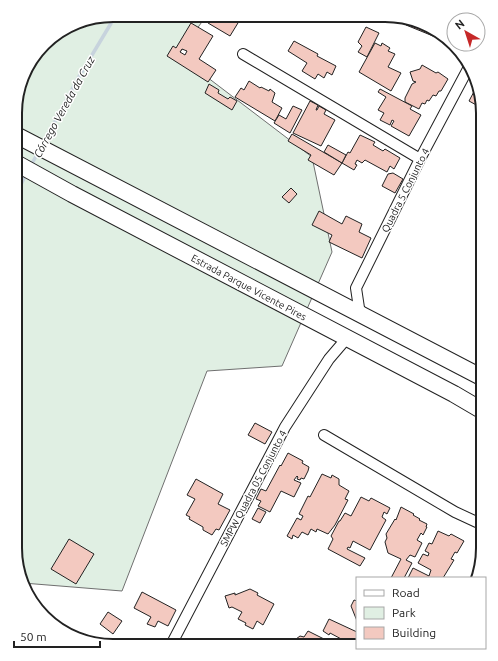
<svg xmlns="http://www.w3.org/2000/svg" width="498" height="661" viewBox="0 0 498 661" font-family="Ubuntu,sans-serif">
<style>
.green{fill:#e0efe3;stroke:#6f6f6f}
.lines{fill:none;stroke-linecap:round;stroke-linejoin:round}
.stream{stroke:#c7d3dd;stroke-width:3.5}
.building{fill:#f3c9c0;stroke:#222;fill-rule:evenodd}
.minor-casing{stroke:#222;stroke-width:12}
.primary-casing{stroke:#222;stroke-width:18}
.minor{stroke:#fff;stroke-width:10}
.primary{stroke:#fff;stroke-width:16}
.labels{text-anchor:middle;stroke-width:3;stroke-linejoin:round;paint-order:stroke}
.street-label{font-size:10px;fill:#222;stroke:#fff}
.water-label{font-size:11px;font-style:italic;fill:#222;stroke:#fff}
.rim{fill:none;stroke:#222;stroke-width:2}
</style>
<rect width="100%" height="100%" fill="#fff"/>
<path class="green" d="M204 19 178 55 312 157 332 252 282 366 207 371 122 591 23 583 15 548 16 103 42 47 48 39 81 20Z"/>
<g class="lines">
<g class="stream">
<path d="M43 144 77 80 113 20"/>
<path d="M30 167 39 151"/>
<path d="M16 195 26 174"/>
</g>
</g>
<g class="building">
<path d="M211 18H241L230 36 208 23Z"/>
<path d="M404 18 435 31 433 36 406 25 407 21 404 20Z"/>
<path d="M191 23 213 36 199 59 216 70 208 82 167 56 173 46 176 48ZM182 49 187 51 185 55 180 52Z"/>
<path d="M366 27 379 33 367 57 358 52 362 46 358 42Z"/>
<path d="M294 41 318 54 317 56 336 66 332 75 327 72 324 78 318 74 315 79 302 71 307 63 288 51Z"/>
<path d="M375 43 381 46 382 43 390 48 388 51 395 54 388 67 401 73 391 91 359 72Z"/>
<path d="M422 65 436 73 438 72 448 79 441 91H439L436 96 433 95 429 101 427 100 425 104 422 103 419 109 405 102V98L412 84 416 82 413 81 410 72 420 69Z"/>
<path d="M249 81 260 88 261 87 269 91 270 89 275 93 272 102 282 108 275 121 235 97 241 88 244 90Z"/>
<path d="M209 84 219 90 218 93 228 99 230 97 237 101 232 110 205 93Z"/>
<path d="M477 86 481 105 480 107 469 101Z"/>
<path d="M380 89 412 106 410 109 421 115 409 136 391 126 394 121 392 120 390 125 380 120 384 113 378 110 386 97 378 92Z"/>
<path d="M310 101 318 105 316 110H317L319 106 326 110 324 114 335 120 321 146 293 133Z"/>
<path d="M293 106 302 110 290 133 274 123 279 115 286 119Z"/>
<path d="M292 134 342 163 334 175 308 160 311 155 288 141Z"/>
<path d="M360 135 375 142 373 145 383 151 385 149 400 158 394 169 390 166 387 172 365 160 362 163 357 160 355 164 357 165 354 170 342 163 348 152 350 153Z"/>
<path d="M328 145 346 155 342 163 324 152Z"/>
<path d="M393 173 403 179 395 193 382 186 388 174Z"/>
<path d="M291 188 297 194 289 203 282 197Z"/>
<path d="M319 211 342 224 346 216 362 224 359 232 371 238 362 258 329 242 332 235 312 225Z"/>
<path d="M255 423 272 432 265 444 248 435Z"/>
<path d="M288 453 303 461 302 463 309 467 308 471 304 479 301 478 300 480 297 479 298 477 297 476 294 480 301 483 294 497 281 491 270 512 258 506 261 501 256 499 261 489 266 491 280 465 281 466Z"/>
<path d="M322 474 331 478 332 475 339 479V485L349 491 345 499 348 500 335 525 328 534 317 529 316 532 311 529 308 535 302 532 298 538 293 535 292 539 287 536 297 518 301 520 303 516 299 514 308 496 310 497Z"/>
<path d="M196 479 223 494 218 504 230 510 219 530 216 529 212 535 203 530V527L189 519 190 517 186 515 195 499 187 495Z"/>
<path d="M361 497 369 501 371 498 390 508 387 514 384 512 382 517 386 520 370 550 353 541 350 548 348 547 347 549 365 558 360 566 328 549 333 539 331 536 339 521H340L345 513 351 516Z"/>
<path d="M401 507 414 514 413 515 420 519 419 520 427 524 426 527H427L423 535 421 533 417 540 422 543 415 557 410 555 406 560 412 563 404 578H391L401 559 388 553 385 542 387 538 386 534 395 519 396 520Z"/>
<path d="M258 508 266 512 260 523 252 519Z"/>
<path d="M438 531 449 536 451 534 464 541 457 553 455 552 451 559 454 560 443 578H408L413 568 429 576 431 570 418 563 423 554 428 556 429 553 425 551 429 543 432 544Z"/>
<path d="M69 539 94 554 76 584 51 569Z"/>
<path d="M250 589 258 593 257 595 274 604 263 625 257 621 253 629 245 625 246 623 238 619 242 612 232 607 229 608 225 596 235 593V595Z"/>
<path d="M142 592 176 610 168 626 158 621 155 627 147 624 151 617 134 608Z"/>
<path d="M354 600 357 601V621L351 606Z"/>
<path d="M108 612 122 621 113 634 100 624Z"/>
<path d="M45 615 56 622 55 625Z"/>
<path d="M329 619 357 632V643L355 646H342L345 641 330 633 329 635 323 631Z"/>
<path d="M64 626 78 634 76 636 62 631Z"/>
<path d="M308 631 326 640 323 646H294L296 639 300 636 304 637Z"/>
</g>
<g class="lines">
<defs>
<g id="minor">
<path d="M243 54 420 159"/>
<path d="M363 316 359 308 356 288 420 159 470 65"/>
<path d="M324 435 455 512 483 525"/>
<path d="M171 645 285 427 329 359 347 338"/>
</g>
<g id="primary">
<path d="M16 135 483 378"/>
<path d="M16 163 72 194 454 394 483 411"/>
</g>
</defs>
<use href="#minor" class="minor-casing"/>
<use href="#primary" class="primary-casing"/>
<use href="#minor" class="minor"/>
<use href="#primary" class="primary"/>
</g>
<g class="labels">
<g class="street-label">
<text transform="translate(405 190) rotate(-63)" y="4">Quadra 5 Conjunto 4</text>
<text transform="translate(249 287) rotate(28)" y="4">Estrada Parque Vicente Pires</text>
<text transform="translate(253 488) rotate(-62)" y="4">SMPW Quadra 05 Conjunto 4</text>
</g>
<g class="water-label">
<text transform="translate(64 107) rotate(-61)" y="4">Córrego Vereda da Cruz</text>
</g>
</g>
<path d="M0 0H498V661H0ZM113 22H385A91 91 0 0 1 476 113V548A91 91 0 0 1 385 639H113A91 91 0 0 1 22 548V113A91 91 0 0 1 113 22Z" fill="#fff" fill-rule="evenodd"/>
<path class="rim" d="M113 22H385A91 91 0 0 1 476 113V548A91 91 0 0 1 385 639H113A91 91 0 0 1 22 548V113A91 91 0 0 1 113 22Z"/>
<rect x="356" y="577" width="130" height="72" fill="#ffffff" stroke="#a7a7a7"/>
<rect x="364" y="590" width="20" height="6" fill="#ffffff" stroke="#a7a7a7"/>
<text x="392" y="597" font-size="12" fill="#222222">Road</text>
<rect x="364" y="607" width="20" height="12" fill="#e0efe3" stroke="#a7a7a7"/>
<text x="392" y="617" font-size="12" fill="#222222">Park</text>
<rect x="364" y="627" width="20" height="12" fill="#f3c9c0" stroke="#a7a7a7"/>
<text x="392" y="637" font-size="12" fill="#222222">Building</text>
<g transform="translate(466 32) rotate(321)"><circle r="19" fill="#ffffff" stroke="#a7a7a7"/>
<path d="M0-3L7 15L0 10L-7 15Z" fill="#c62828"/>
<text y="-6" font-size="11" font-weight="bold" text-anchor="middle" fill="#222222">N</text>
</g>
<path d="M14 641v6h86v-6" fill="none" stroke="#222222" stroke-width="2"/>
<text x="20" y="641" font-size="12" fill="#222222" stroke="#ffffff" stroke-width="3" paint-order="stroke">50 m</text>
</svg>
